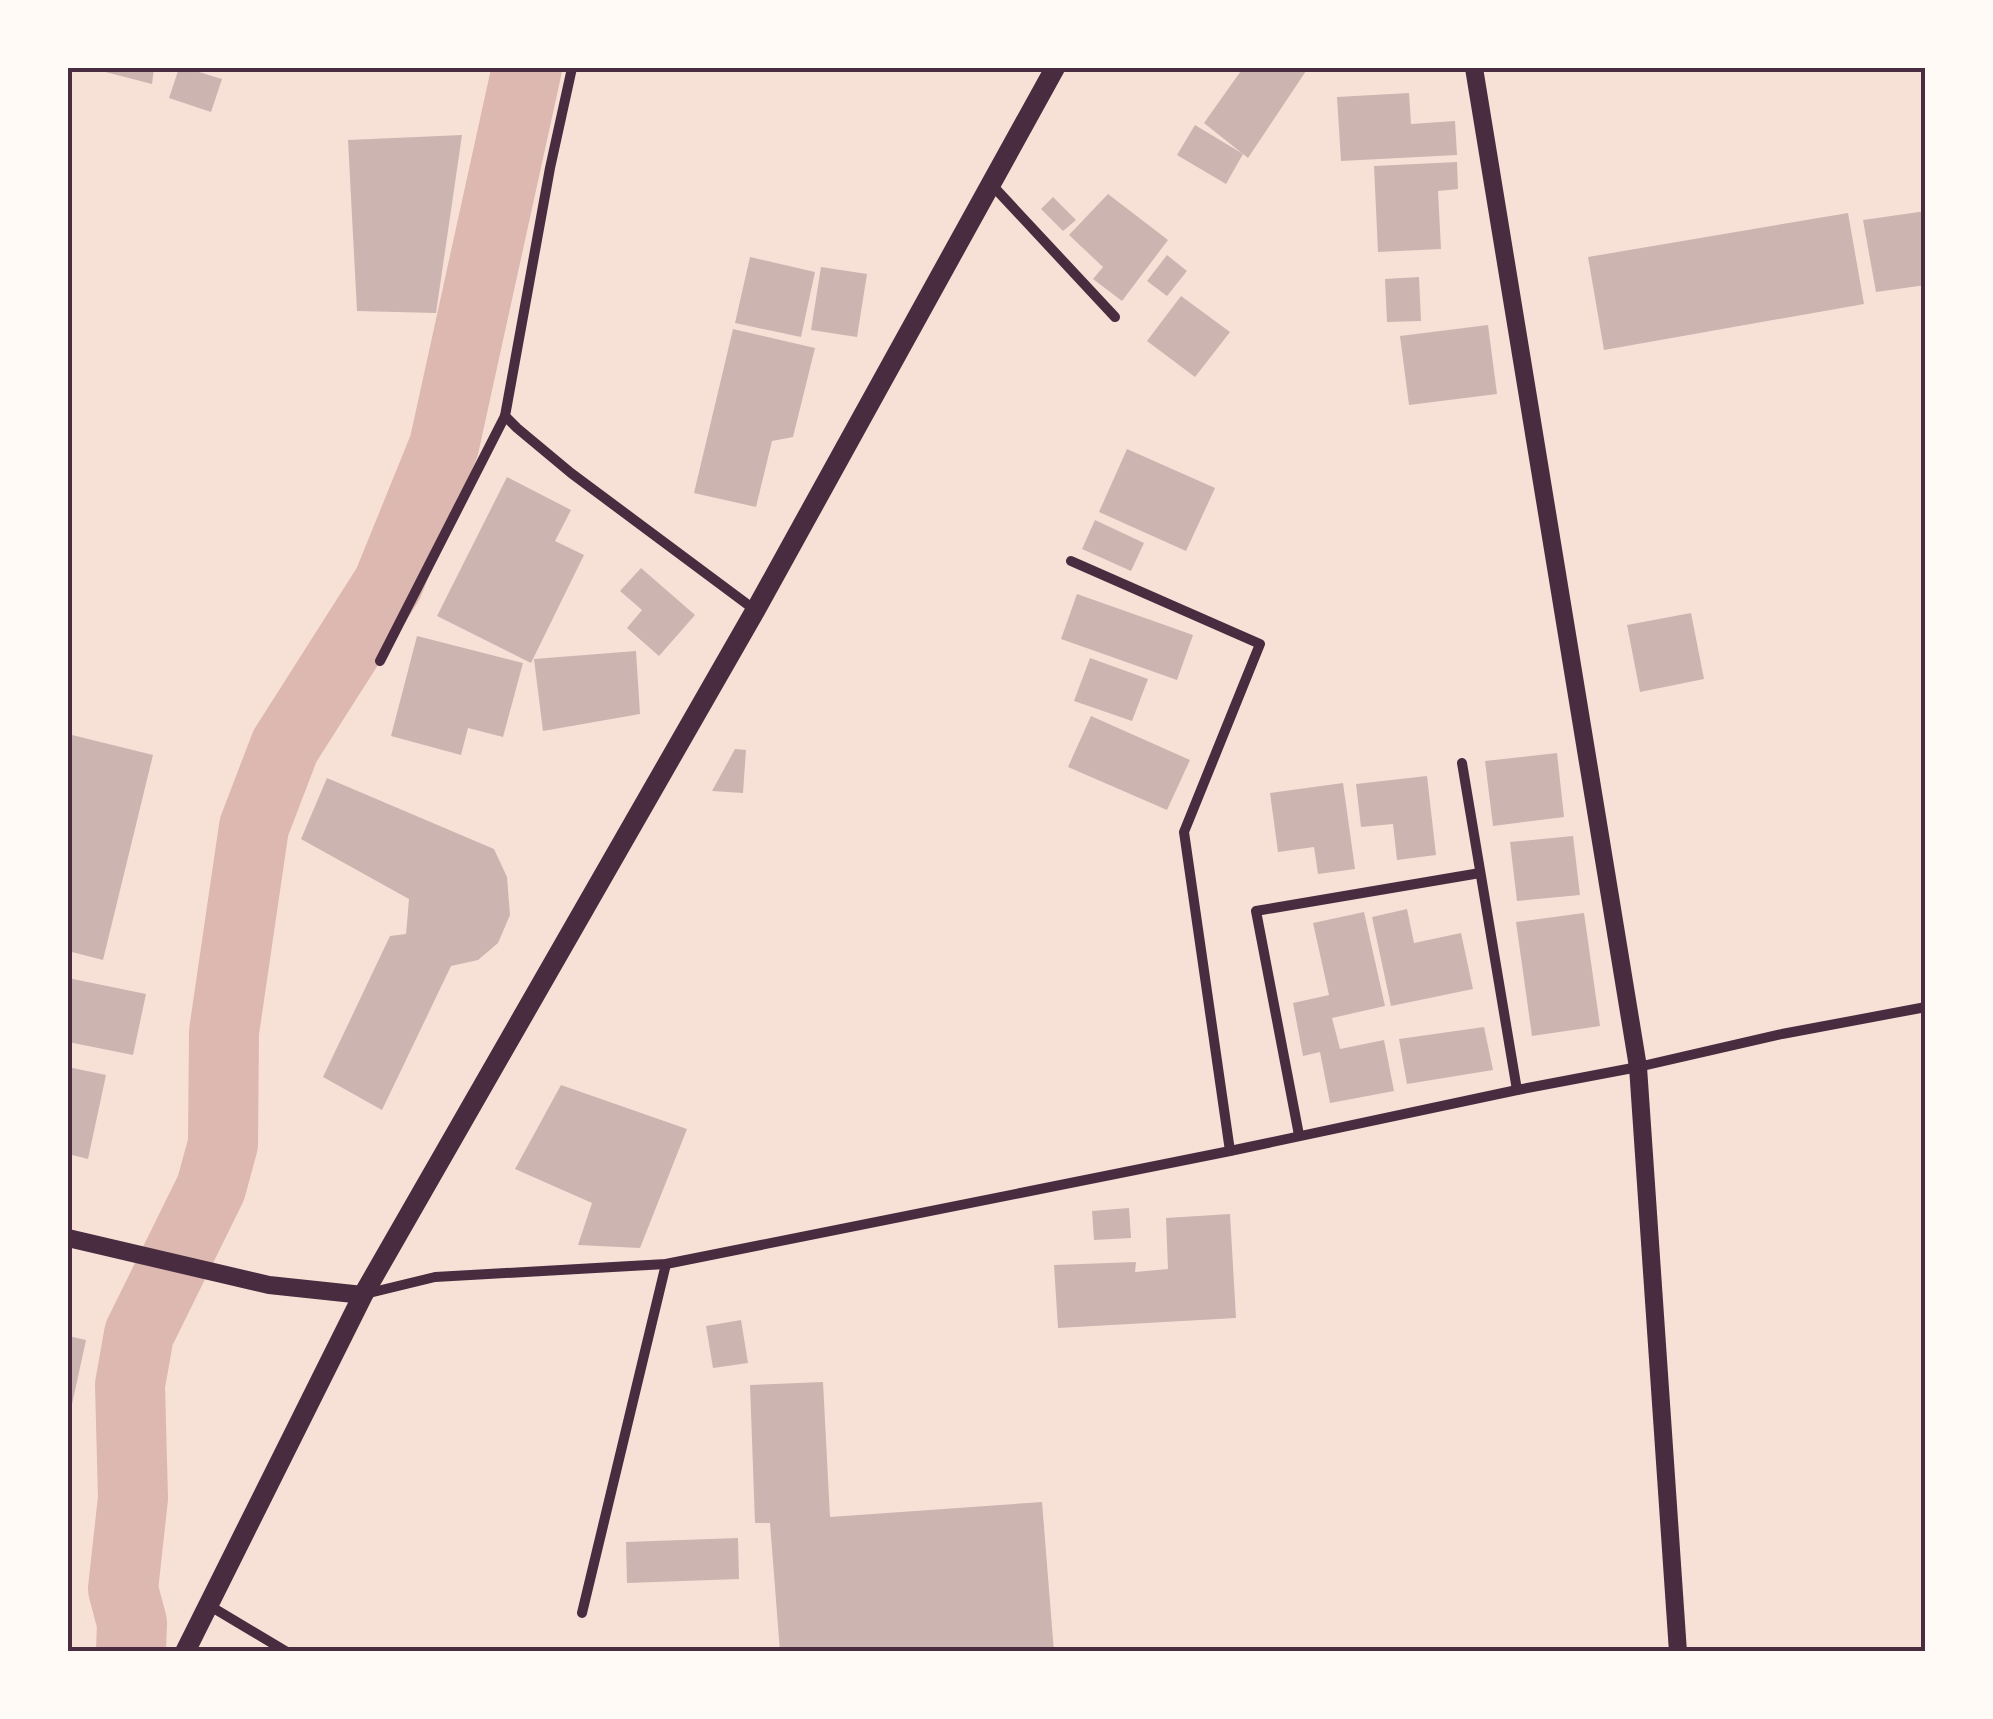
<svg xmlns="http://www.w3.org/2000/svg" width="1993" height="1719" viewBox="0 0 1993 1719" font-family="'Noto Sans',sans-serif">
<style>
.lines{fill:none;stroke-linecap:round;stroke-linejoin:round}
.river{stroke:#dcb8b0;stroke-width:70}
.building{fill:#ccb4b1}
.minor{stroke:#4a2c40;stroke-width:10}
.tertiary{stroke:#4a2c40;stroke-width:18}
.secondary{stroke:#4a2c40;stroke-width:20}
.neatline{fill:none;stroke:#4a2c40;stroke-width:4}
</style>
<rect width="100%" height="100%" fill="#f7e1d7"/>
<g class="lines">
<path class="river" d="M131 1652 132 1623 123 1589 133 1498 130 1385 139 1334 211 1188 223 1144 224 1032 254 827 285 746 388 584 444 446 527 68"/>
</g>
<g class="building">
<path d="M90 68H154L152 84Z"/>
<path d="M179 68H186L222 79 211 112 169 98Z"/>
<path d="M1243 68H1308L1248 158 1204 123Z"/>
<path d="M1409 93 1411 124 1455 121 1457 155 1341 161 1337 97Z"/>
<path d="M1195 125 1243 154 1226 184 1177 155Z"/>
<path d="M462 135 436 313 357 311 348 140Z"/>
<path d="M1457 162 1458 189 1438 191 1441 249 1378 252 1374 166Z"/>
<path d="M1108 194 1168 240 1122 301 1093 279 1103 267 1069 235Z"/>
<path d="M1053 197 1076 220 1063 231 1041 209Z"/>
<path d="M1926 211V285L1876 292 1863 220Z"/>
<path d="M1848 213 1864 304 1604 350 1588 257Z"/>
<path d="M1167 255 1187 271 1167 296 1147 281Z"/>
<path d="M750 257 815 272 801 337 735 323Z"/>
<path d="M821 267 867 274 857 337 811 330Z"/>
<path d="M1419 277 1421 321 1387 322 1385 279Z"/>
<path d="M1181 296 1230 332 1195 377 1147 341Z"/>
<path d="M1488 325 1497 394 1409 405 1400 336Z"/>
<path d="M733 329 815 348 793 437 772 441 756 507 694 493Z"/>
<path d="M1127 449 1215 488 1186 551 1099 512Z"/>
<path d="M507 477 571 510 555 541 584 555 531 663 437 616Z"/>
<path d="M1095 520 1144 543 1131 571 1082 549Z"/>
<path d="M641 568 695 615 659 656 627 628 642 610 620 591Z"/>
<path d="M1077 594 1193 635 1177 680 1061 639Z"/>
<path d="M1691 613 1704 679 1640 692 1627 625Z"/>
<path d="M417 636 523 663 503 737 468 728 461 755 391 736Z"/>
<path d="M636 651 640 714 543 731 534 659Z"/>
<path d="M1090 658 1148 679 1132 721 1074 701Z"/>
<path d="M1091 716 1190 760 1167 810 1068 767Z"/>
<path d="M68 734 153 755 103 960 68 951Z"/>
<path d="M735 749 746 750 743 793 712 791Z"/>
<path d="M1557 753 1564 817 1493 826 1485 761Z"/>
<path d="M1427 776 1436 855 1397 860 1393 824 1361 827 1356 784Z"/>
<path d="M327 778 494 849 507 877 510 915 498 943 478 960 451 966 382 1110 323 1077 390 936 406 934 409 899 301 839Z"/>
<path d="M1343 783 1355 869 1318 874 1314 847 1278 852 1270 793Z"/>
<path d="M1573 836 1580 895 1517 901 1510 842Z"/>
<path d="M1407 909 1414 943 1461 933 1473 989 1391 1006 1372 917Z"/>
<path d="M1364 912 1385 1006 1332 1018 1340 1049 1384 1040 1394 1091 1330 1103 1320 1052 1303 1056 1293 1003 1329 995 1313 923Z"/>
<path d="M1584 913 1600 1026 1532 1036 1516 922Z"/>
<path d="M68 978 146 994 133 1055 68 1042Z"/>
<path d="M1484 1027 1493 1070 1407 1084 1399 1039Z"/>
<path d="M68 1067 106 1075 88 1159 68 1154Z"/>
<path d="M561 1085 687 1129 640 1248 578 1245 592 1203 515 1169Z"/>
<path d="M1129 1208 1131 1238 1094 1240 1092 1211Z"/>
<path d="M1230 1214 1236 1318 1058 1328 1054 1265 1136 1262 1135 1272 1168 1269 1166 1218Z"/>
<path d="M741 1320 748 1363 713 1368 706 1326Z"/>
<path d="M68 1336 86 1340 69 1418H68Z"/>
<path d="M823 1382 830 1517 1042 1502 1054 1652H780L770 1523H755L750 1385Z"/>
<path d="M738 1538 739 1579 627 1583 626 1542Z"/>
</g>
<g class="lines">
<g class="minor">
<path d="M572 68 550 168 505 416 517 428 571 473 755 610"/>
<path d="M992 185 1115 317"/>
<path d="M1071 561 1260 644 1184 832 1230 1151"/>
<path d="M380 661 505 416"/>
<path d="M1462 763 1517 1090"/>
<path d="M1299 1135 1256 911 1480 873"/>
<path d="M365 1294 435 1277 666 1264 1230 1151 1517 1090 1638 1067 1782 1034 1926 1007"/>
<path d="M210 1606 287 1652"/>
<path d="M582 1613 666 1264"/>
</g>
<g class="tertiary">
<path d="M1474 68 1638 1067 1678 1652"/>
<path d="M68 1238 269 1285 363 1295"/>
</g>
<path class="secondary" d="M185 1652 363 1295 755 611 1055 68"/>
</g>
<rect width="1993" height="1719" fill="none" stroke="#fffaf5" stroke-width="140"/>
<rect x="70" y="70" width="1853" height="1579" class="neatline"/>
</svg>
